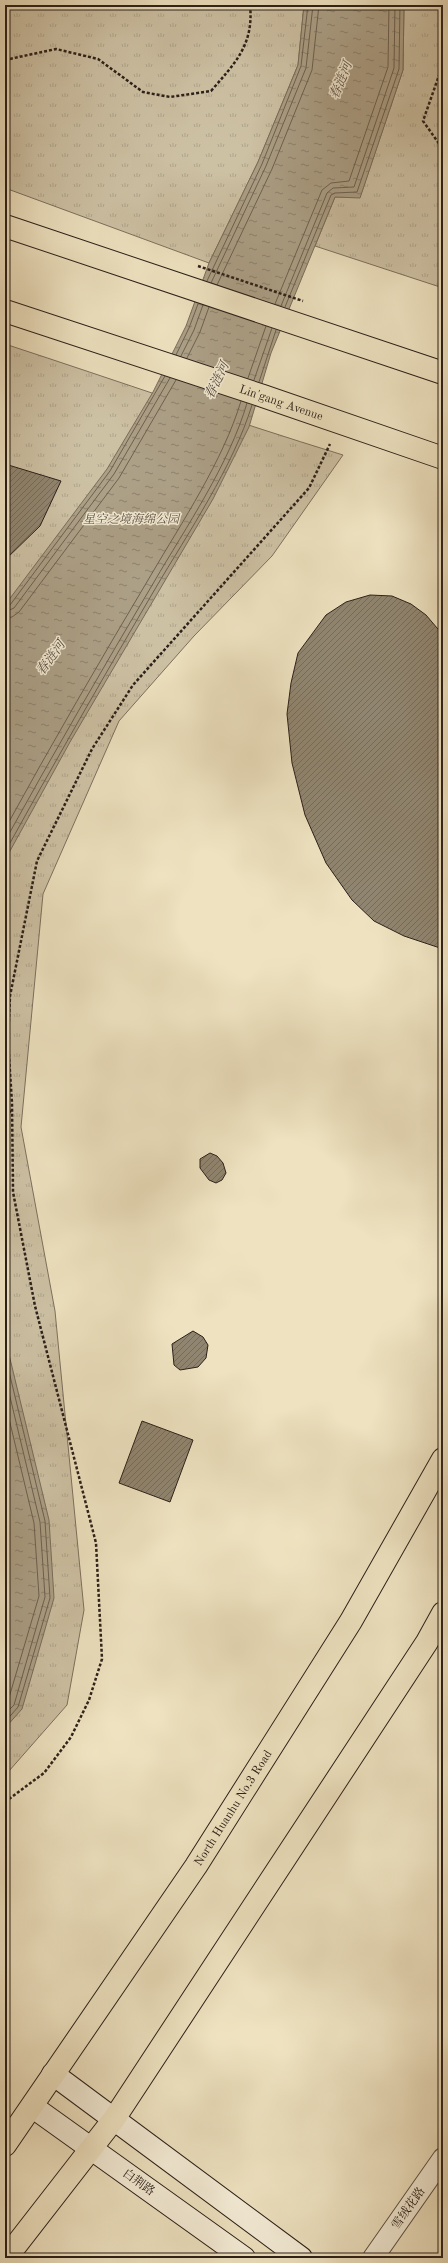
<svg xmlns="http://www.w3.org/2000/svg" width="448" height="2263" viewBox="0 0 448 2263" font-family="'Old Standard TT','Noto Serif SC',serif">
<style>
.park{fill:url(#park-tufts);stroke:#7c705e}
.water{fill:url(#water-ripples);stroke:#786d5b}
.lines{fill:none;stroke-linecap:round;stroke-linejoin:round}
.shore{stroke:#6c6050;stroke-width:1}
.building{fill:url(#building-hatch);stroke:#2b2019}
.tertiary-casing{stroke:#5c5043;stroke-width:22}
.secondary-casing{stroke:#2b2019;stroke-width:24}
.primary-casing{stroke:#2b2019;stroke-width:24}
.path{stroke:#2b2019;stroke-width:2.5;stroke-dasharray:3 2;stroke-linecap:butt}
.tertiary{stroke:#f4ecd6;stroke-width:20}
.secondary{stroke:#f4ecd6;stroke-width:22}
.primary{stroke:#eee2c0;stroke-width:22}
.labels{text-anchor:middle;stroke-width:3;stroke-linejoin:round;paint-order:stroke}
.street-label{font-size:12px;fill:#2b2019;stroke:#f4ecd6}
.park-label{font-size:12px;font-style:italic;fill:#5c5043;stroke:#f4ecd6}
.water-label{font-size:13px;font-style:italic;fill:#584d40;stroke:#f4ecd6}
</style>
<defs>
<pattern id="park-tufts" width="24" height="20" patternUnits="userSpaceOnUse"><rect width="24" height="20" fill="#cdc1a4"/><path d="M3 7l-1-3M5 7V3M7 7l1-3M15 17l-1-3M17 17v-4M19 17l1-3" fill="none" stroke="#b0a68d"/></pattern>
<pattern id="water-ripples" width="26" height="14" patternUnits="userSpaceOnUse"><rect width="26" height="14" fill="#aca087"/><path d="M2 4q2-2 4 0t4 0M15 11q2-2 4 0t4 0" fill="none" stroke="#8c826e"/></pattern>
<pattern id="building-hatch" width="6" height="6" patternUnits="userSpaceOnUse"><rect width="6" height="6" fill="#908570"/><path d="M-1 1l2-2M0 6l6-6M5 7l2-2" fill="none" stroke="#766c5b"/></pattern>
</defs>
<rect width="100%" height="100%" fill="#eee2c0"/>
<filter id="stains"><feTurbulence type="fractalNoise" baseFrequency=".005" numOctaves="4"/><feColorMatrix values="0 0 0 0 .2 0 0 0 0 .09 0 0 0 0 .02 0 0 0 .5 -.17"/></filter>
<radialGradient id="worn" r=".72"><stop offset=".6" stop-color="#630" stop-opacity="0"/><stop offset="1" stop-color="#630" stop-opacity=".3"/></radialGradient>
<g class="park">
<path d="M5 5H304L298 65 258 162 209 263 5 188Z"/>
<path d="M404 5H443V288L315 246 335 197H360L403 70Z"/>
<path d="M5 344C118 381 229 420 343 455L272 556 194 636 119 721 43 894 21 1127 55 1311 84 1610 67 1705 9 1771 5 1772Z"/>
</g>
<g class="water">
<path d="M304 5H404L403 70 360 198 335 197 271 353 249 427 213 499 70 742 5 860V605L107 469 153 392 186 326 209 263 258 162 298 65Z"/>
<path d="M5 1338 49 1520 54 1598 22 1709 5 1728Z"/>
</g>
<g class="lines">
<g class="shore">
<path d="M207 281 262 164 301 66 308 5"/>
<path d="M211 283 266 166 306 68 313 5"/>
<path d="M217 285 272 169 312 70 319 5"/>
<path d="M275 304 322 190 331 183 349 181 388 67 389 5"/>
<path d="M281 306 327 193 333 188 354 187 394 68 395 5"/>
<path d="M285 307 331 195 335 193 357 192 399 69 400 5"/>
<path d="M176 355 189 328 198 304"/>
<path d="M181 356 194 330 203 305"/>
<path d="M187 358 200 332 209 307"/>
<path d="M248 378 266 326"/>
<path d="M254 380 272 328"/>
<path d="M259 382 276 330"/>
<path d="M5 607 10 605 110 471 165 376"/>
<path d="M5 612 14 608 114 474 170 378"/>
<path d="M5 618 12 617 19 612 119 478 176 380"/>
<path d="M5 829C52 743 101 659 151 575 182 522 223 461 241 401"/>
<path d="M5 841C53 754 103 668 154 582 186 527 229 465 247 403"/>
<path d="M5 852C54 763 104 676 155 589 188 533 233 467 252 405"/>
<path d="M5 1355 45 1521 50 1598 18 1707 5 1722"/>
<path d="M5 1376 40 1522 45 1597 14 1705 5 1714"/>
<path d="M5 1402 34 1523 39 1596 8 1701 5 1706"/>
</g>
</g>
<g class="building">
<path d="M5 464 61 481 40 526 5 560Z"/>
<path d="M370 595 392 596 411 604 426 615 443 635V949L404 936 374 921 352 900 326 863 305 815 292 763 287 714 291 683 298 653 326 615 346 602Z"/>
<path d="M210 1153 217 1156 223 1163 226 1173 222 1180 216 1183 209 1180 200 1168V1159Z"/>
<path d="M193 1331 203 1337 208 1345 206 1358 198 1367 180 1370 174 1365 172 1344Z"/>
<path d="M142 1421 193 1440 170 1502 119 1483Z"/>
</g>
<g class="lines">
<defs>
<path id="tertiary" d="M373 2258 443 2158"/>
<g id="secondary">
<path d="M53 2074 301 2258"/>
<path d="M33 2107 244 2258"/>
</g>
<g id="primary">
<path d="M5 226 443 373"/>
<path id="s1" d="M5 311 263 396 443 458"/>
<path id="s2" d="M5 2145 196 1866 351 1621 443 1459"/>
<path d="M6 2258 114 2119 427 1642 443 1613"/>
</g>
</defs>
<use href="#tertiary" class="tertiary-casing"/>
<use href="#secondary" class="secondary-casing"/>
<use href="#primary" class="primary-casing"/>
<g class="path">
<path d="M5 60 56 49 98 59 143 92 170 97 211 91C235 63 254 45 250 5"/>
<path d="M443 64 423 121 440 145 443 146"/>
<path d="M198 266 303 301"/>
<path d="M5 1101 11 1114"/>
<path d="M5 1802 44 1773 71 1737 89 1700 102 1659 96 1543 35 1306 13 1192 12 1103 8 1041 10 996 37 861 92 749 133 685 309 488 330 444"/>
</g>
<use href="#tertiary" class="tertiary"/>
<use href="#secondary" class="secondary"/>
<use href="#primary" class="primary"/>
</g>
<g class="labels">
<g class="street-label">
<text dy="4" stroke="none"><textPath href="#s1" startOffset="291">Lin'gang Avenue</textPath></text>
<text dy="4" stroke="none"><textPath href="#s2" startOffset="407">North Huanhu No.3 Road</textPath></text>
<text transform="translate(139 2182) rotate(36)" y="4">白荆路</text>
<text transform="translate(408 2208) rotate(-55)" y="4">雪绒花路</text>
</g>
<g class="park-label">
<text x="131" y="523">星空之境海绵公园</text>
</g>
<g class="water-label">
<text transform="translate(340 80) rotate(-68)" y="5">春涟河</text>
<text transform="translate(216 380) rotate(-64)" y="5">春涟河</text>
<text transform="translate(50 657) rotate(-54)" y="5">春涟河</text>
</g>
</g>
<rect width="448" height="2263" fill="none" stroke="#eee2c0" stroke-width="20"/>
<rect x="6" y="6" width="436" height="2251" fill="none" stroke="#2b2019" stroke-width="2"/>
<rect x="10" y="10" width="428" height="2243" fill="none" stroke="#2b2019"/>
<rect width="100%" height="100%" filter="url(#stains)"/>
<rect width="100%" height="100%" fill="url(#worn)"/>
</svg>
